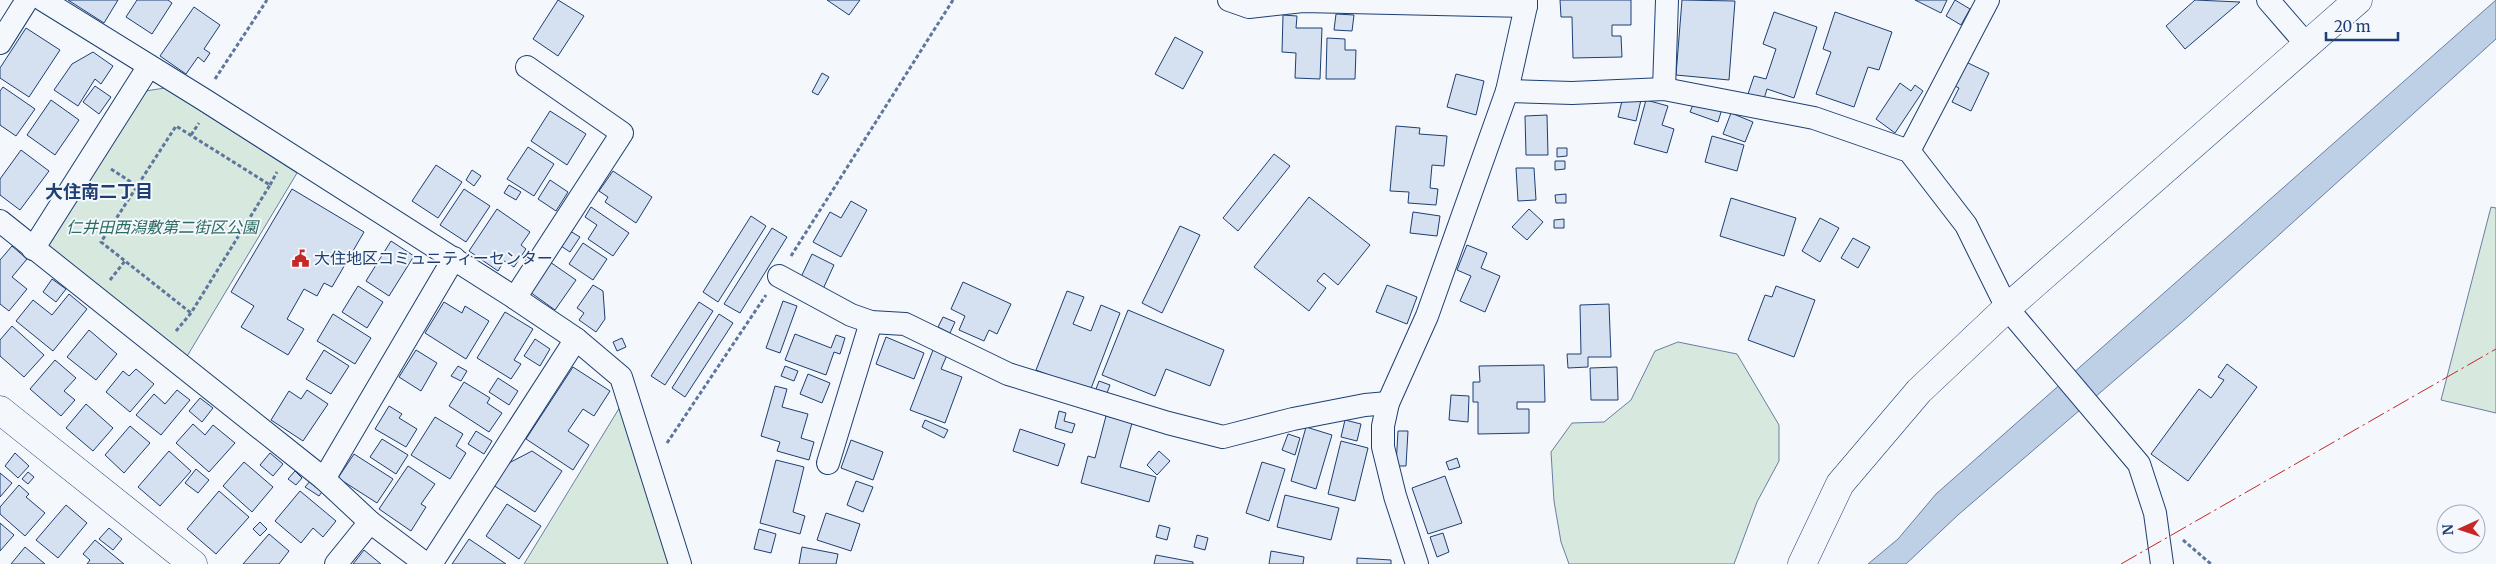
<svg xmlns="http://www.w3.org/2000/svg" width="2496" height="564" viewBox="0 0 2496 564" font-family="Merriweather,'Noto Sans JP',serif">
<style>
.green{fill:#d7e8df;stroke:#687fa3}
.water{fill:#bed0e5;stroke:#687fa3}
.building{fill:#d5e0f0;stroke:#1d3f73}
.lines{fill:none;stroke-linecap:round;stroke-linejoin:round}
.minor-casing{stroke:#1d3f73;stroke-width:24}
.tertiary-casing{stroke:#1d3f73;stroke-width:29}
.path{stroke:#5e769c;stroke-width:3;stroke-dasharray:4 2.5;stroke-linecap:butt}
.minor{stroke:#f4f7fb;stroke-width:22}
.tertiary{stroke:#f4f7fb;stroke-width:28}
.power{stroke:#c62828;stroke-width:1;stroke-dasharray:18 4 2.5 4;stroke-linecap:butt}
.labels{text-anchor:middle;stroke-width:4;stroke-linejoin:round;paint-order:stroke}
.park-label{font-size:16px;font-style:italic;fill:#2c6c60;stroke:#f4f7fb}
.poi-label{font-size:16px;fill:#1d3f73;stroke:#f4f7fb;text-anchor:start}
.neighbourhood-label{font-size:18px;font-weight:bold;fill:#1d3f73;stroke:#f4f7fb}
</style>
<rect width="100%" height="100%" fill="#f4f7fb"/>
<g class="green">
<path d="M165 88 297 173 186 358 48 247 145 91Z"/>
<path d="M2491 207 2496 208V413L2441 400Z"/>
<path d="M1678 342 1737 354 1779 425V461L1757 502 1734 564H1569L1561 542 1554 501 1551 452 1572 423 1604 422 1631 400 1655 351Z"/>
<path d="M623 402 670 564H524Z"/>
</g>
<path class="water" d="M2496 0V39L2188 317 1958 515 1906 564H1868L1898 539 1936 494Z"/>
<g class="building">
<path d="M68 0H118L104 23Z"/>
<path d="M137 0H168L172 3 152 34 126 17Z"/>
<path d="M558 0 584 16 558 56 533 39Z"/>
<path d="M827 0H860L849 15Z"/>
<path d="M1560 0H1631V25H1612V36H1621L1622 57 1573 58 1572 17H1561Z"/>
<path d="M1682 0 1735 1 1729 80 1676 75Z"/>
<path d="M1915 0H1947L1941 13Z"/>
<path d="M1955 0 1970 9 1961 25 1946 16Z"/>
<path d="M2195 0 2240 2 2185 49 2166 26Z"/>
<path d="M194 7 220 25 204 49 210 53 204 62 198 57 186 74 160 56Z"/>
<path d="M1774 12 1817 27 1794 98 1767 89 1763 102 1747 97 1754 76 1766 79 1776 49 1763 44Z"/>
<path d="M1835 12 1892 32 1879 70 1868 67 1854 107 1816 94 1831 52 1823 49Z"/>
<path d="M1336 14 1354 15 1352 31 1334 30Z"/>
<path d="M1283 15 1297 16 1296 28H1322L1320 79 1295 78 1296 53 1282 52Z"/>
<path d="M26 28 60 50 29 97 0 78V68Z"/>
<path d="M1175 37 1203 52 1183 89 1155 74Z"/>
<path d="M1327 38 1345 39V50H1356L1355 79H1326Z"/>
<path d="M93 52 113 66 101 84 95 79 78 106 54 90 72 64Z"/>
<path d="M1964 61 1989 73 1971 111 1952 102 1959 88 1953 85Z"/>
<path d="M822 73 829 77 818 95 812 92Z"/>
<path d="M1456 74 1484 81 1476 115 1447 107Z"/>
<path d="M1900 83 1911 91 1915 85 1923 91 1895 133 1876 119Z"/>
<path d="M95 86 111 97 99 114 83 102Z"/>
<path d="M3 87 35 109 16 136 0 125V91Z"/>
<path d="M1623 97 1641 100 1636 121 1618 117Z"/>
<path d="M51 100 79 120 55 155 27 135Z"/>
<path d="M1646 100 1668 106 1662 125 1674 129 1667 153 1634 144Z"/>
<path d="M1695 100 1722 109 1718 122 1690 112Z"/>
<path d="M550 111 586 134 567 165 531 141Z"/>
<path d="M1731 113 1753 122 1745 142 1723 134Z"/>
<path d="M1547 115 1548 155H1526L1525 116Z"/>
<path d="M1396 126 1420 128 1419 134 1447 136 1444 166 1432 165 1430 188 1438 189 1436 205 1408 203 1409 192 1390 191Z"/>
<path d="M1712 136 1744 145 1737 171 1705 162Z"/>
<path d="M528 147 554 164 534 196 507 179Z"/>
<path d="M1557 148H1567V156L1557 157Z"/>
<path d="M21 150 49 171 20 210 0 195V179Z"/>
<path d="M1274 154 1290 166 1238 231 1223 218Z"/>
<path d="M1555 161H1565V169L1555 170Z"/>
<path d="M436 165 462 182 438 218 412 201Z"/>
<path d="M1516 168H1534L1536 200 1518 201Z"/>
<path d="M472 170 481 176 474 186 466 180Z"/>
<path d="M613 171 652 197 636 223 605 202 608 197 599 191Z"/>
<path d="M550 180 568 192 556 211 538 199Z"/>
<path d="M509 185 521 192 516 200 504 193Z"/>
<path d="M292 189 364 232 332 287 324 283 317 296 304 289 287 319 304 329 288 355 241 327 254 306 231 292Z"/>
<path d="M464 189 490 206 466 242 440 225Z"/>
<path d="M1566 194V203H1556L1555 195Z"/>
<path d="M1309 197 1370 245 1338 285 1324 273 1317 281 1326 288 1309 311 1254 267Z"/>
<path d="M1731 198 1796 218 1784 256 1720 236Z"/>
<path d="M851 201 867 210 841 257 813 242 830 212 841 218Z"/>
<path d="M591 207 629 233 613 256 588 239 597 225 585 217Z"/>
<path d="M497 209 530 232 521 245 526 249 514 267 504 261 498 271 469 251Z"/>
<path d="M1529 209 1543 222 1527 240 1512 227Z"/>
<path d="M1413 212 1440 216 1437 236 1410 233Z"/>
<path d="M751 216 766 226 718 302 703 292Z"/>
<path d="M1820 218 1839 228 1820 262 1802 251Z"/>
<path d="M1564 219V228H1554V220Z"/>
<path d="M1180 226 1200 235 1162 313 1142 303Z"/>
<path d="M772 228 787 237 740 313 724 304Z"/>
<path d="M570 231 580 237 570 252 561 246Z"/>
<path d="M1853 238 1870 247 1858 268 1841 258Z"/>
<path d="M391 241 414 256 389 296 366 281Z"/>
<path d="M583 243 607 259 593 280 569 264Z"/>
<path d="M1467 245 1487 253 1481 268 1500 276 1485 312 1460 301 1471 276 1457 270Z"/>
<path d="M12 246 27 259 12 277 27 289 9 311 0 304V260Z"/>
<path d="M812 254 834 265 823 289 801 277Z"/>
<path d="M550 262 576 280 555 310 530 292Z"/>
<path d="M52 279 66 289 56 302 43 292Z"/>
<path d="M963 282 1011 304 997 334 989 330 984 341 959 330 965 316 951 309Z"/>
<path d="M593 285 603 291 605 319 596 332 579 320 584 313 577 308Z"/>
<path d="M1387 285 1417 297 1407 324 1376 312Z"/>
<path d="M358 286 383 302 367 328 342 312Z"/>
<path d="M1776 286 1815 300 1794 357 1748 340 1765 295 1772 297Z"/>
<path d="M1067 291 1084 297 1073 324 1091 331 1101 305 1120 313 1090 391 1036 370Z"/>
<path d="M69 294 87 309 53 351 16 321 33 300 52 315Z"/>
<path d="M783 301 797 306 780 353 766 348Z"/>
<path d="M444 302 462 313 465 306 489 321 466 359 425 333Z"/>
<path d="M699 302 713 311 665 385 651 376Z"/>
<path d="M1609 304 1611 357H1588V367L1568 368 1567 354H1581L1580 305Z"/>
<path d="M1128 310 1224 350 1210 386 1166 369 1155 396 1102 375Z"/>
<path d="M505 312 533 329 514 360 521 364 511 379 477 358Z"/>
<path d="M333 314 371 338 355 364 317 341Z"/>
<path d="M719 314 733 323 685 397 672 388Z"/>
<path d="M943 317 955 322 950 333 938 327Z"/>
<path d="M12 326 44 355 24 377 0 356V340Z"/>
<path d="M89 330 117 354 96 380 67 357Z"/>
<path d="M795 334 831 348 836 335 845 338 840 354 834 352 826 375 785 360Z"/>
<path d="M886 337 924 353 914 379 876 364Z"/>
<path d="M622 338 626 347 617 351 613 342Z"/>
<path d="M535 339 550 349 540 366 524 356Z"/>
<path d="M324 350 349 366 331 394 306 379Z"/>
<path d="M416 350 437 363 421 391 399 377Z"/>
<path d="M933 350 947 355 941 369 962 377 945 423 910 410Z"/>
<path d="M55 360 76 378 64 391 75 400 61 416 30 389Z"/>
<path d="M2227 364 2257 387 2188 481 2151 454 2199 389 2211 398 2224 380 2218 377Z"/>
<path d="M1544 365 1545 402H1517V409H1529V433L1478 434V402H1473V382H1480L1479 366Z"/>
<path d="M458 366 467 371 461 381 451 376Z"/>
<path d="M785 366 798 371 794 381 781 376Z"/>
<path d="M573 367 610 391 594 416 583 409 568 431 589 445 573 470 526 439Z"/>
<path d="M1617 367 1618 400H1591L1590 368Z"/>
<path d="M136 369 154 384 130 412 106 392 123 371 129 376Z"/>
<path d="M808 374 830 383 822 403 800 394Z"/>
<path d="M498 378 518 391 509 405 489 392Z"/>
<path d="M1099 381 1110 385 1107 393 1096 389Z"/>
<path d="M464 382 490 398 487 403 502 413 489 432 449 406Z"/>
<path d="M775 386 787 389 782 407 808 414 801 438 814 442 809 460 777 451 780 442 761 436Z"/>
<path d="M177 390 190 400 161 435 136 415 154 394 165 404Z"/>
<path d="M307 390 328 404 303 441 271 420 289 391 301 399Z"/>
<path d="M1451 395 1469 396 1468 422 1449 420Z"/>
<path d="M200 398 213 408 202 422 189 411Z"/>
<path d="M86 404 113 428 93 451 66 428Z"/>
<path d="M389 406 402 414 399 418 417 429 406 447 375 429Z"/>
<path d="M1059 411 1066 413 1064 421 1075 424 1072 433 1055 428Z"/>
<path d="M1106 416 1132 423 1120 467 1156 477 1149 502 1081 483 1088 456 1095 458Z"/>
<path d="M435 417 463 434 456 446 466 453 450 479 411 455Z"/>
<path d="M925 420 948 430 944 438 922 427Z"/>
<path d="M1345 420 1361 424 1357 441 1341 437Z"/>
<path d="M193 424 205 435 213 425 235 443 209 472 176 443Z"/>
<path d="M130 426 150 443 124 473 105 455Z"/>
<path d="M1306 427 1332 435 1316 489 1291 481Z"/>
<path d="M1020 429 1065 444 1058 466 1013 451Z"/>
<path d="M476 431 492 441 484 454 468 444Z"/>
<path d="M1398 431H1408L1406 466H1396Z"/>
<path d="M1288 434 1300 438 1295 455 1282 450Z"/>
<path d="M382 439 408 455 396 474 370 457Z"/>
<path d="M851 440 883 452 873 480 841 468Z"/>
<path d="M1341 441 1368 448 1355 501 1328 494Z"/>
<path d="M169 451 191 471 160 506 138 487Z"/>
<path d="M532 451 562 471 535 512 493 485 507 464Z"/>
<path d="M1159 451 1170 461 1157 475 1147 465Z"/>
<path d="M15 453 29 466 18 478 5 466Z"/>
<path d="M270 453 283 464 273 476 260 465Z"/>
<path d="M354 454 393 479 377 503 338 478Z"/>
<path d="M1457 458 1460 467 1449 470 1446 462Z"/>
<path d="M776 460 804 467 793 512 805 516 800 534 760 523Z"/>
<path d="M244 462 273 487 252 512 223 486Z"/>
<path d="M1262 462 1285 469 1269 521 1246 513Z"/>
<path d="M408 466 435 484 421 504 426 507 411 531 379 509Z"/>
<path d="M196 469 209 480 198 493 185 483Z"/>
<path d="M295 471 302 478 296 485 288 479Z"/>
<path d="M28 472 34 477 28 484 22 479Z"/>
<path d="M0 473 12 483 0 497Z"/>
<path d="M1445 476 1462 523 1428 534 1412 488Z"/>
<path d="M311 480 324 489 319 496 305 487Z"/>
<path d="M856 481 873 487 863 512 847 505Z"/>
<path d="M19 485 29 494 26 497 45 513 25 536 0 514V507Z"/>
<path d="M219 491 249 517 216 554 187 529Z"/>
<path d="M300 491 336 521 323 537 313 528 301 543 275 521Z"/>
<path d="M1285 495 1339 508 1331 540 1277 527Z"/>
<path d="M507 504 541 526 519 559 486 536Z"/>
<path d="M66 505 87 523 58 558 36 540Z"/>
<path d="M826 513 860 524 851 551 817 540Z"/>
<path d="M260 522 267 529 260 536 253 529Z"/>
<path d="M0 523 14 535 0 551Z"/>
<path d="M1159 525 1170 528 1167 540 1156 537Z"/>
<path d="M109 528 122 539 113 550 99 539Z"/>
<path d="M759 529 776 534 771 553 754 549Z"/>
<path d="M1443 533 1449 552 1437 557 1430 537Z"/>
<path d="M269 534 289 551 279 564H243Z"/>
<path d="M1197 535 1208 538 1205 550 1194 547Z"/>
<path d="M469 539 506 564H452Z"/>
<path d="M95 540 124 564H87L90 560 83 554Z"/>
<path d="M25 547 45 564H11Z"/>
<path d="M802 547 838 554 836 564H799Z"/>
<path d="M364 550 381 564H353Z"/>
<path d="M1271 551 1304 557 1303 564H1269Z"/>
<path d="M1156 555 1193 562V564H1154Z"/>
<path d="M1357 558 1391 560V564H1357Z"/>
</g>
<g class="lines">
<defs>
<g id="minor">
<path d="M43 0 203 99 515 298 576 339 621 377 680 564"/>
<path d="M1229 0 1249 7 1303 1 1526 6"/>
<path d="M2268 0 2307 45"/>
<path d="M0 43 27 0"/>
<path d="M1664 89 1667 0"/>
<path d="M1507 91 1572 93 1664 89 1814 118 1909 151 1966 225 2007 308 2139 464 2155 513 2162 564"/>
<path d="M1909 151 1988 0"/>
<path d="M0 221 324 479 370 522 426 564"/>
<path d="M33 249 149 66"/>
<path d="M779 276 851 315 871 322 905 324 1008 374 1168 423 1223 437 1293 419 1365 405 1388 403"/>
<path d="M515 298 622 133 527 67"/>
<path d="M828 463 871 322"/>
<path d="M324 479 454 258"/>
<path d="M336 564 370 522"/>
<path d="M431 564 576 339"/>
<path d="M1417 564 1395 496 1383 447V426L1388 403 1427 316 1507 91 1526 6V0"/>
</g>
<g id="tertiary">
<path d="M0 410 193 564"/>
<path d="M1802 564 1840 484 1919 391 2007 308 2358 0"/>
</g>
</defs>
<use href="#minor" class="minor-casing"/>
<use href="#tertiary" class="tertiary-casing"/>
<g class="path">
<path d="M215 79 267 0"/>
<path d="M191 135 199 123"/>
<path d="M111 169 137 186"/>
<path d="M270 185 277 172"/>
<path d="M791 256 953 0"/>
<path d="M110 280 125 261"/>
<path d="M176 331 191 313 270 185 176 126 101 242 191 313"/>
<path d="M667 443 766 295"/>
<path d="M2183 540 2211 564"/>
</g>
<use href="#minor" class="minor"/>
<use href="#tertiary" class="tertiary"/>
<path class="power" d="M2121 564 2496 349"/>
</g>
<defs>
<symbol id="civic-bare" viewBox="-9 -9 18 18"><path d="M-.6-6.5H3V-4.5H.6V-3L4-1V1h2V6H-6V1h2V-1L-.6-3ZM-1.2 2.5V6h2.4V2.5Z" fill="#c62828" stroke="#f4f7fb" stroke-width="2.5" paint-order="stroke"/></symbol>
</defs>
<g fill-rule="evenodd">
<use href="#civic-bare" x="288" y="246" width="25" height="25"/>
</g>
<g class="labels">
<g class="park-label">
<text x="162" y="233">仁井田西潟敷第二街区公園</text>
</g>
<g class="poi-label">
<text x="314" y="264">大住地区コミュニティーセンター</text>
</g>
<g class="neighbourhood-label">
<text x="99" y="198">大住南二丁目</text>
</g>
</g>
<g transform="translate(2461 529) rotate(267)"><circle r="24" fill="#f4f7fb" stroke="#9eadc5"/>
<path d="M0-4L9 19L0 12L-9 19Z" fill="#c62828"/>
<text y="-8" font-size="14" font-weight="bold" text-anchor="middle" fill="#1d3f73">N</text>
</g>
<path d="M2326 32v8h72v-8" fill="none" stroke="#1d3f73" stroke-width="2.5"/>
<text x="2334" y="32" font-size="15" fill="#1d3f73" stroke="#f4f7fb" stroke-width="4" paint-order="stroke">20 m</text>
</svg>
